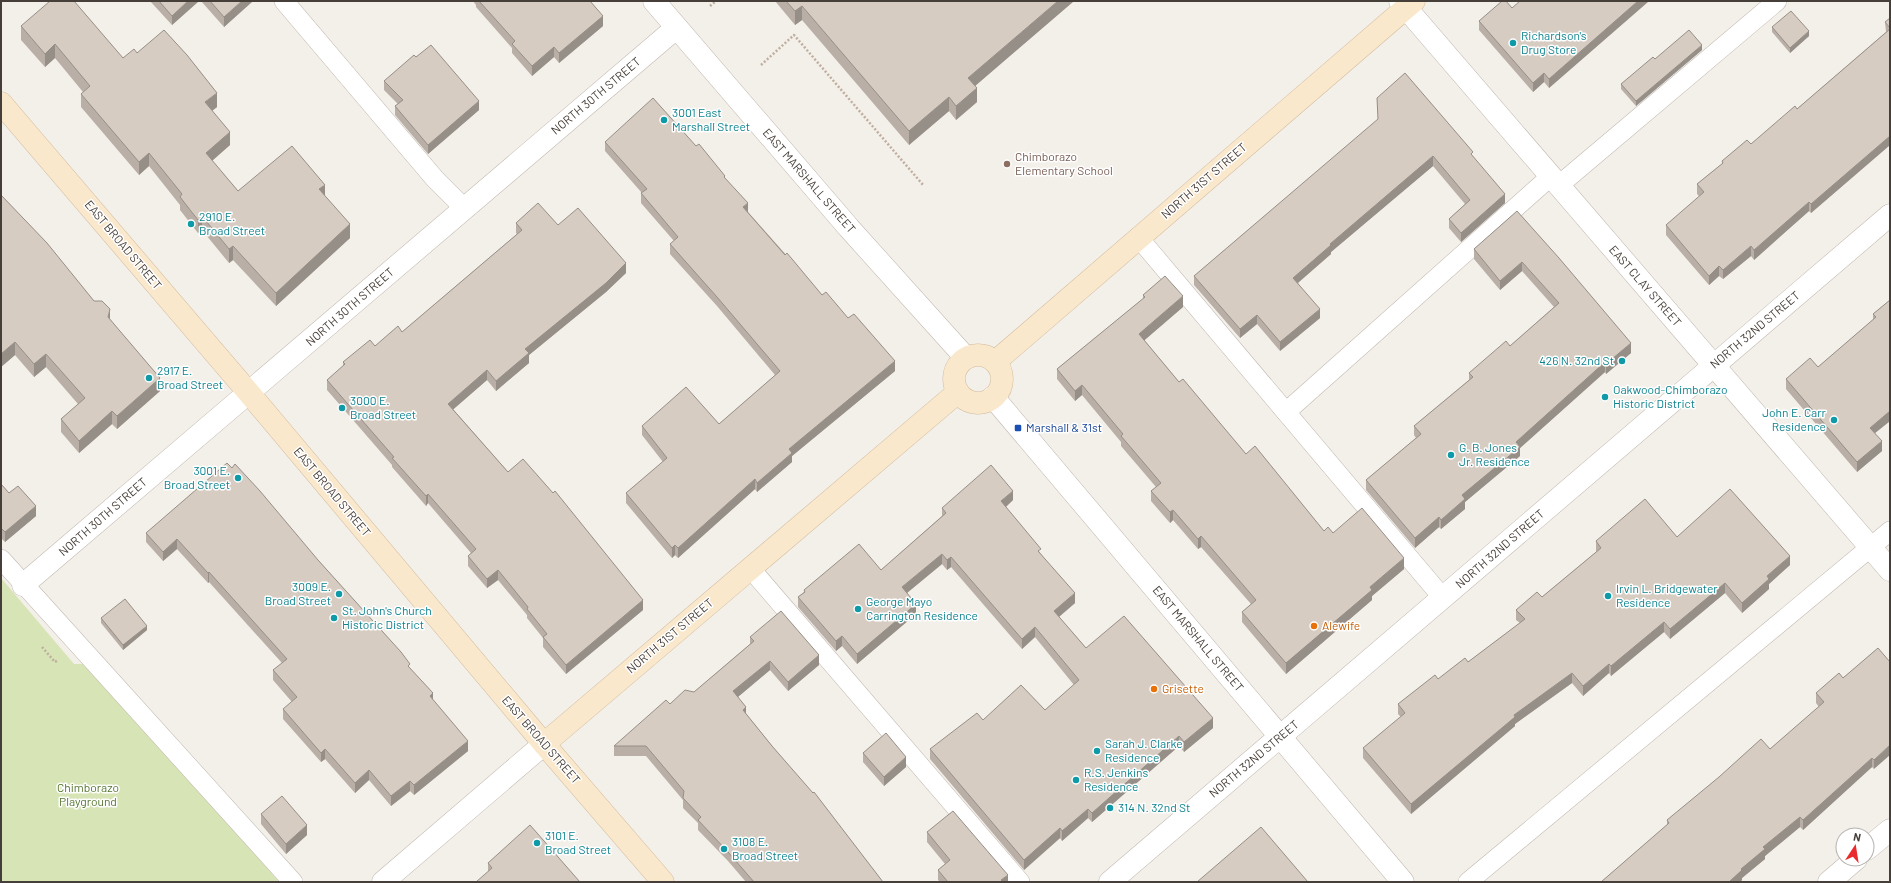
<svg xmlns="http://www.w3.org/2000/svg" width="1891" height="883" viewBox="0 0 1891 883" font-family="Barlow,sans-serif">
<style>
.green{fill:#d7e4b5}
.lines{fill:none;stroke-linecap:round;stroke-linejoin:round}
.lane-casing{stroke:#c1b8af;stroke-width:20}
.street-casing{stroke:#c1b8af;stroke-width:23}
.secondary-casing{stroke:#d2bc9e;stroke-width:23}
.path{stroke:#bfae9f;stroke-width:2.5;stroke-dasharray:2 2;stroke-linecap:butt}
.lane{stroke:#fff;stroke-width:19}
.street{stroke:#fff;stroke-width:22}
.secondary{stroke:#fae8cc;stroke-width:22}
.wall{fill:#b9afa7}
.shaded-wall{fill:#968f88}
.building{fill:#d7ccc2;stroke:#968f88}
.culture-dot{fill:#0f9aa8;stroke:#fff;stroke-width:1.5}
.education-dot{fill:#8d6e63;stroke:#fff;stroke-width:1.5}
.transit-dot{fill:#1a4fb4;stroke:#fff;stroke-width:1.5}
.food-dot{fill:#e8710a;stroke:#fff;stroke-width:1.5}
.labels{text-anchor:middle;stroke-width:3;stroke-linejoin:round;paint-order:stroke}
.culture-label{font-size:12px;fill:#0d838f;stroke:#fff;text-anchor:start}
.street-label{font-size:12px;fill:#463e38;stroke:#fff}
.education-label{font-size:12px;fill:#785e54;stroke:#fff;text-anchor:start}
.transit-label{font-size:12px;fill:#164399;stroke:#fff;text-anchor:start}
.food-label{font-size:12px;fill:#c56008;stroke:#fff;text-anchor:start}
.park-label{font-size:12px;fill:#557430;stroke:#fff}
</style>
<rect width="100%" height="100%" fill="#f3efe9"/>
<path class="green" d="M1 578 74 664H92L279 882H1Z"/>
<g class="lines">
<defs>
<g id="lane">
<path d="M284 1 435 179 464 208"/>
<path d="M1558 186 1777 1"/>
<path d="M1138 237 1443 598"/>
<path d="M1286 412 1550 177"/>
<path d="M1 559 293 882"/>
<path d="M750 568 1020 882"/>
<path d="M1468 882 1890 531"/>
</g>
<g id="street">
<path d="M654 1 849 228 966 358"/>
<path d="M1400 1 1890 570"/>
<path d="M993 397 1403 882"/>
<path d="M23 585 676 28"/>
<path d="M1867 849 1890 830"/>
<path d="M383 882 544 744"/>
<path d="M1110 882 1890 215"/>
<path d="M1829 882 1856 859"/>
</g>
<g id="secondary">
<path d="M1 103 249 393 544 744 663 882"/>
<circle cx="978" cy="379" r="24"/>
<path d="M995 362 1414 1"/>
<path d="M544 744 958 392"/>
</g>
</defs>
<use href="#lane" class="lane-casing"/>
<use href="#street" class="street-casing"/>
<use href="#secondary" class="secondary-casing"/>
<g class="path">
<path d="M710 6 716 1"/>
<path d="M761 65 794 35 924 186"/>
<path d="M42 647 55 662 58 660"/>
</g>
<use href="#lane" class="lane"/>
<use href="#street" class="street"/>
<use href="#secondary" class="secondary"/>
</g>
<g class="wall">
<path d="M150 1H199L172 25Z"/>
<path d="M201 1H253L224 27Z"/>
<path d="M473 1H590L603 26 559 63 554 57 532 76 512 53V48L476 7V5Z"/>
<path d="M775 1H1074L975 86 977 102 956 120 949 111 909 145 802 20 795 25Z"/>
<path d="M1649 1 1549 88 1544 82 1533 92 1479 30V21L1512 8Z"/>
<path d="M1890 18V145L1811 213 1809 211 1754 260 1751 256 1723 279 1719 276 1709 285 1666 235V225L1700 197 1697 194V184L1722 164V161L1751 144 1797 109 1886 32 1885 22Z"/>
<path d="M21 26 123 58 137 53 217 107 212 111 230 145 212 161 238 191 325 196 350 238 276 306 233 260 229 263 202 230 198 233 180 210V205L149 166 139 175 81 107V94L83 92 55 58 45 67 21 40Z"/>
<path d="M1772 27 1809 36 1790 53 1772 32Z"/>
<path d="M1702 50 1636 106 1621 89V84L1655 59Z"/>
<path d="M416 57 479 110 428 154 395 115V106L398 104 384 90V81Z"/>
<path d="M1377 98 1473 157 1505 203 1461 242 1449 228V219L1465 204 1433 166 1331 252V254L1298 283 1320 318 1280 351 1257 324 1240 338 1194 285V276L1378 120Z"/>
<path d="M605 142 725 179 748 212 822 295 848 318 895 371 792 456V462L757 492 755 489 678 558 675 555 672 558 626 503V493L663 462 642 435V426L719 424 775 375 717 306 670 254V244L674 241 641 203V193H642L605 151Z"/>
<path d="M1 195 110 319 160 391 117 429 112 424 79 453 61 432V419L78 404 46 367 34 377 15 355 1 367Z"/>
<path d="M1517 211 1631 353 1606 374 1605 372 1520 448V456L1465 502V509L1441 529 1439 527 1415 548 1366 490V480L1416 438 1414 435V426L1469 380V373L1510 346 1554 307 1522 271 1500 290 1474 259V249Z"/>
<path d="M516 223 558 225 626 273 606 292 529 355V363L496 391 487 380 453 409 508 472 643 610 566 674 543 647V638L527 618V615L498 580 487 588 468 566V556L471 553 428 503 426 506 392 467V465L327 390V380L343 366V362L402 332 517 234 516 233Z"/>
<path d="M1143 295 1183 307 1144 340 1179 382 1246 454 1324 531 1333 533 1404 569 1372 596V600L1286 674 1242 622V612L1251 604 1201 547 1198 549 1173 520 1170 523 1151 501V491L1156 487 1121 446V442L1082 395 1075 401 1057 379V369L1143 299Z"/>
<path d="M1890 300V421L1875 433 1882 451 1857 472 1786 389V379L1818 367 1873 320V314Z"/>
<path d="M1 484 9 493 36 516 5 542 1 538Z"/>
<path d="M1013 500 1006 507 1041 554 1075 603 1059 617 1086 648 1213 728 1184 752 1179 746 1092 822 1088 818 1062 841 1060 838 1024 870 930 759V749L983 720 1045 710 1074 685 1035 637 1022 649 951 567 947 570 942 564 907 593 916 614 857 664 842 646 836 651 798 607V597L804 592V590L881 570 942 516V508Z"/>
<path d="M146 533 318 560 410 668 468 751 414 795 410 791 391 806 369 780 355 793 325 759 321 762 283 719V709L292 702 273 680V670L282 663 209 582 208 583 177 549 163 561 146 542Z"/>
<path d="M1677 537 1790 565 1769 584V589L1742 613 1725 593 1670 639 1664 632 1611 676 1609 673 1583 696 1572 683 1515 724V726L1411 814 1363 758V748L1401 717 1398 714V704L1438 679 1468 662 1520 623 1516 620V610L1542 597 1596 552V541Z"/>
<path d="M101 618 147 630 123 650 101 623Z"/>
<path d="M750 637 819 665 788 691 770 670 738 697 746 714 883 882H746L728 861 698 830V823L683 808V800L646 756H614V746L670 704 694 692 750 644Z"/>
<path d="M1878 648 1874 769 1872 767 1803 830 1800 827 1765 856V859L1742 878V880L1740 882H1601L1667 825V820L1770 749 1819 707 1816 703V693L1843 678Z"/>
<path d="M863 753 906 767 884 786 863 762Z"/>
<path d="M261 814 307 835 286 854 261 824Z"/>
<path d="M927 832 1008 882H940L938 880V870L945 864 927 842Z"/>
<path d="M488 863 580 882 488 872Z"/>
</g>
<g class="shaded-wall">
<path d="M188 1H199L172 25V16Z"/>
<path d="M242 1H253L224 27V17Z"/>
<path d="M1058 1H1074L968 92V78Z"/>
<path d="M1638 1H1649L1549 88V79Z"/>
<path d="M802 6V20L795 25V11Z"/>
<path d="M603 16V26L559 63V53Z"/>
<path d="M1809 31V36L1790 53V48Z"/>
<path d="M55 44V58L45 67V54Z"/>
<path d="M1702 45V50L1636 106V101Z"/>
<path d="M554 47V57L532 76V66Z"/>
<path d="M1544 73V82L1533 92V83Z"/>
<path d="M977 88V102L956 120V106Z"/>
<path d="M217 93V107L205 116V102Z"/>
<path d="M949 97V111L909 145V131Z"/>
<path d="M479 101V110L428 154V145Z"/>
<path d="M230 132V145L206 166V153Z"/>
<path d="M1890 136V145L1811 213V204Z"/>
<path d="M149 153V166L139 175V162Z"/>
<path d="M1433 156V166L1331 252V254L1293 287V278L1330 244Z"/>
<path d="M325 185V199L319 189Z"/>
<path d="M1505 194V203L1461 242V233Z"/>
<path d="M1809 202V211L1754 260V250Z"/>
<path d="M748 203V213L743 207Z"/>
<path d="M202 216V230L198 233V220Z"/>
<path d="M350 224V238L276 306V293Z"/>
<path d="M233 246V260L229 263V249Z"/>
<path d="M1751 246V256L1723 279V270Z"/>
<path d="M1522 262V271L1500 290V281Z"/>
<path d="M626 263V273L606 292 529 355V363L496 391V381L525 349Z"/>
<path d="M1719 266V276L1709 285V276Z"/>
<path d="M1183 296V307L1139 345V334Z"/>
<path d="M110 309V322L108 317Z"/>
<path d="M1320 309V318L1280 351V342Z"/>
<path d="M1257 315V324L1240 338V329Z"/>
<path d="M15 342V355L1 367V354Z"/>
<path d="M1631 343V353L1606 374V364Z"/>
<path d="M46 354V367L34 377V364Z"/>
<path d="M895 361V371L792 456V462L757 492V483L789 449Z"/>
<path d="M1605 362V372L1520 448V456L1465 502V509L1441 529V520L1462 495 1516 442Z"/>
<path d="M487 370V380L448 414V404Z"/>
<path d="M160 378V391L117 429V416Z"/>
<path d="M1082 385V395L1075 401V391Z"/>
<path d="M112 411V424L79 453V441Z"/>
<path d="M1890 411V421L1870 437V428Z"/>
<path d="M1882 441V451L1857 472V462Z"/>
<path d="M755 479V489L678 558V548Z"/>
<path d="M1013 491V500L1001 511V501Z"/>
<path d="M428 494V503L426 506V496Z"/>
<path d="M36 506V516L5 542V532Z"/>
<path d="M1173 510V520L1170 523V512Z"/>
<path d="M1439 517V527L1415 548V538Z"/>
<path d="M1201 536V547L1198 549V539Z"/>
<path d="M177 539V549L163 561V552Z"/>
<path d="M675 545V555L672 558V548Z"/>
<path d="M942 554V564L902 597V587Z"/>
<path d="M1790 556V565L1769 584V589L1742 613V603L1767 576Z"/>
<path d="M951 557V567L947 570V560Z"/>
<path d="M1404 558V569L1372 596V600L1286 674V663L1370 587Z"/>
<path d="M498 570V580L487 588V579Z"/>
<path d="M209 572V582L208 583V573Z"/>
<path d="M1725 583V593L1670 639V629Z"/>
<path d="M1075 593V603L1054 621V611Z"/>
<path d="M643 600V610L566 674V665Z"/>
<path d="M916 604V614L857 664V654Z"/>
<path d="M1664 622V632L1611 676V666Z"/>
<path d="M147 626V630L123 650V645Z"/>
<path d="M1035 627V637L1022 649V639Z"/>
<path d="M842 636V646L836 651V641Z"/>
<path d="M819 655V665L788 691V682Z"/>
<path d="M770 661V670L733 701V691Z"/>
<path d="M1609 664V673L1583 696V686Z"/>
<path d="M1572 673V683L1515 724V726L1411 814V804L1514 715Z"/>
<path d="M433 693V703L430 696Z"/>
<path d="M746 707V717L743 710Z"/>
<path d="M1213 718V728L1184 752V742Z"/>
<path d="M1179 736V746L1092 822V813Z"/>
<path d="M468 741V751L414 795V785Z"/>
<path d="M1890 745V755L1874 769V760Z"/>
<path d="M325 749V759L321 762V753Z"/>
<path d="M906 757V767L884 786V777Z"/>
<path d="M1872 758V767L1803 830V820Z"/>
<path d="M369 770V780L355 793V783Z"/>
<path d="M410 781V791L391 806V796Z"/>
<path d="M1088 809V818L1062 841V831Z"/>
<path d="M1800 817V827L1765 856V859L1742 878V880L1740 882H1729L1741 869 1763 847Z"/>
<path d="M307 825V835L286 854V844Z"/>
<path d="M1060 828V838L1024 870V860Z"/>
<path d="M1008 875V882H1001V880Z"/>
</g>
<g class="building">
<path d="M50 1H74L123 58 134 49 137 53 164 30 187 55 217 93 205 102 230 132 206 153 238 191 292 146 325 185 319 189 350 224 276 293 233 246 229 249 202 216 198 220 180 197 182 194 149 153 139 162 81 94 90 86 55 44 45 54 21 26Z"/>
<path d="M159 1H188L172 16Z"/>
<path d="M210 1H242L224 17Z"/>
<path d="M479 1H590L603 16 559 53 554 47 532 66 512 44 515 41Z"/>
<path d="M786 1H1058L968 78 977 88 956 106 949 97 909 131 802 6 795 11Z"/>
<path d="M1502 1H1506L1512 8 1520 1H1638L1549 79 1544 73 1533 83 1479 21Z"/>
<path d="M1791 11 1809 31 1790 48 1772 27Z"/>
<path d="M1890 18V28L1885 22Z"/>
<path d="M1890 29V136L1811 204 1809 202 1754 250 1751 246 1723 270 1719 266 1709 276 1666 225 1704 192 1697 184 1723 163 1722 161 1747 140 1751 144 1795 106 1797 109Z"/>
<path d="M1689 30 1702 45 1636 101 1621 84 1653 57 1655 59Z"/>
<path d="M431 45 479 101 428 145 395 106 403 100 384 81 414 55 416 57Z"/>
<path d="M1405 73 1473 152 1471 154 1505 194 1461 233 1449 219 1470 200 1433 156 1330 244 1331 245 1293 278 1320 309 1280 342 1257 315 1240 329 1194 276 1378 119 1377 98Z"/>
<path d="M653 98 696 146 699 144 725 176 724 177 748 203 743 207 785 255 787 253 822 295 826 292 848 318 854 314 895 361 789 449 792 453 757 483 755 479 678 548 675 545 672 548 626 493 667 458 642 426 686 387 719 424 780 371 717 297 670 244 678 237 641 193 647 189 605 142Z"/>
<path d="M1 195 47 243 94 301H102L110 309 108 317 160 378 117 416 112 411 79 441 61 419 85 398 46 354 34 364 15 342 1 354Z"/>
<path d="M538 203 558 225 578 208 626 263 606 283 525 349 529 353 496 381 487 370 448 404 508 472 523 459 553 493 555 491 643 600 566 665 543 637 547 634 527 609 528 607 498 570 487 579 468 556 476 549 428 494 426 496 392 458 394 457 327 380 345 364 343 362 370 340 375 346 398 326 402 332 522 230 516 223Z"/>
<path d="M1517 211 1559 258 1631 343 1606 364 1605 362 1516 442 1520 447 1462 495 1465 499 1441 520 1439 517 1415 538 1366 480 1421 434 1414 426 1473 377 1469 373 1506 341 1510 346 1559 303 1522 262 1500 281 1474 249Z"/>
<path d="M1165 276 1183 296 1139 334 1179 382 1183 379 1246 454 1255 446 1324 531 1328 527 1333 533 1362 508 1404 558 1370 587 1372 590 1286 663 1242 612 1256 600 1201 536 1198 539 1173 510 1170 512 1151 491 1161 483 1121 436 1123 434 1082 385 1075 391 1057 369 1145 297 1143 295Z"/>
<path d="M1890 300V411L1870 428 1882 441 1857 462 1786 379 1810 358 1818 367 1876 317 1873 314Z"/>
<path d="M227 463 232 468 235 464 260 491 318 560 401 652 410 664 408 666 433 693 430 696 468 741 414 785 410 781 391 796 369 770 355 783 325 749 321 753 283 709 297 697 273 670 287 659 209 572 208 573 177 539 163 552 146 533Z"/>
<path d="M991 465 1013 491 1001 501 1041 549 1038 551 1075 593 1054 611 1086 648 1124 616 1213 718 1184 742 1179 736 1092 813 1088 809 1062 831 1060 828 1024 860 930 749 977 713 983 720 1021 685 1045 710 1079 680 1035 627 1022 639 951 557 947 560 942 554 902 587 916 604 857 654 842 636 836 641 798 597 805 592 804 590 859 544 881 570 946 513 942 508Z"/>
<path d="M1 484 9 493 18 486 36 506 5 532 1 528Z"/>
<path d="M1730 489 1790 556 1767 576 1769 579 1742 603 1725 583 1670 629 1664 622 1611 666 1609 664 1583 686 1572 673 1514 715 1515 717 1411 804 1363 748 1405 713 1398 704 1435 675 1438 679 1465 658 1468 662 1525 619 1516 610 1537 592 1542 597 1601 548 1596 541 1645 499 1677 537Z"/>
<path d="M125 599 147 626 123 645 101 618Z"/>
<path d="M781 611 819 655 788 682 770 661 733 691 746 707 743 710 772 746 813 793 814 792 883 882H754L728 852 698 820 701 817 683 798 684 791 646 746H614L666 700 670 704 685 690 694 692 754 641 750 637Z"/>
<path d="M1878 648 1890 662V745L1874 760 1872 758 1803 820 1800 817 1763 847 1765 849 1741 869 1742 870 1729 882H1601L1669 823 1667 820 1719 777 1761 739 1770 749 1824 702 1816 693 1839 673 1843 678Z"/>
<path d="M886 733 906 757 884 777 863 753Z"/>
<path d="M282 796 307 825 286 844 261 814Z"/>
<path d="M953 811 1008 875 1001 880 1003 882H948L938 870 950 860 927 832Z"/>
<path d="M530 825 580 882H476L492 868 488 863Z"/>
<path d="M1261 827 1308 882H1197Z"/>
</g>
<g class="culture-dot">
<circle cx="1513" cy="43" r="4"/>
<circle cx="664" cy="120" r="4"/>
<circle cx="191" cy="224" r="4"/>
<circle cx="1622" cy="361" r="4"/>
<circle cx="149" cy="378" r="4"/>
<circle cx="1605" cy="397" r="4"/>
<circle cx="342" cy="408" r="4"/>
<circle cx="1834" cy="420" r="4"/>
<circle cx="1451" cy="455" r="4"/>
<circle cx="238" cy="478" r="4"/>
<circle cx="339" cy="594" r="4"/>
<circle cx="1608" cy="596" r="4"/>
<circle cx="858" cy="609" r="4"/>
<circle cx="334" cy="618" r="4"/>
<circle cx="1097" cy="751" r="4"/>
<circle cx="1076" cy="780" r="4"/>
<circle cx="1110" cy="808" r="4"/>
<circle cx="537" cy="843" r="4"/>
<circle cx="724" cy="849" r="4"/>
</g>
<circle class="education-dot" cx="1007" cy="164" r="4"/>
<rect class="transit-dot" x="1014" y="424" width="8" height="8" rx="2"/>
<g class="food-dot">
<circle cx="1314" cy="626" r="4"/>
<circle cx="1154" cy="689" r="4"/>
</g>
<g class="labels">
<g class="culture-label">
<text x="1521" y="40">Richardson's<tspan x="1521" dy="14">Drug Store</tspan></text>
<text x="672" y="117">3001 East<tspan x="672" dy="14">Marshall Street</tspan></text>
<text x="199" y="221">2910 E.<tspan x="199" dy="14">Broad Street</tspan></text>
<text x="1614" y="365" text-anchor="end">426 N. 32nd St</text>
<text x="157" y="375">2917 E.<tspan x="157" dy="14">Broad Street</tspan></text>
<text x="1613" y="394">Oakwood-Chimborazo<tspan x="1613" dy="14">Historic District</tspan></text>
<text x="350" y="405">3000 E.<tspan x="350" dy="14">Broad Street</tspan></text>
<text x="1826" y="417" text-anchor="end">John E. Carr<tspan x="1826" dy="14">Residence</tspan></text>
<text x="1459" y="452">G. B. Jones<tspan x="1459" dy="14">Jr. Residence</tspan></text>
<text x="230" y="475" text-anchor="end">3001 E.<tspan x="230" dy="14">Broad Street</tspan></text>
<text x="331" y="591" text-anchor="end">3009 E.<tspan x="331" dy="14">Broad Street</tspan></text>
<text x="1616" y="593">Irvin L. Bridgewater<tspan x="1616" dy="14">Residence</tspan></text>
<text x="866" y="606">George Mayo<tspan x="866" dy="14">Carrington Residence</tspan></text>
<text x="342" y="615">St. John's Church<tspan x="342" dy="14">Historic District</tspan></text>
<text x="1105" y="748">Sarah J. Clarke<tspan x="1105" dy="14">Residence</tspan></text>
<text x="1084" y="777">R.S. Jenkins<tspan x="1084" dy="14">Residence</tspan></text>
<text x="1118" y="812">314 N. 32nd St</text>
<text x="545" y="840">3101 E.<tspan x="545" dy="14">Broad Street</tspan></text>
<text x="732" y="846">3108 E.<tspan x="732" dy="14">Broad Street</tspan></text>
</g>
<g class="street-label">
<text transform="translate(596 96) rotate(-40)" y="4">NORTH 30TH STREET</text>
<text transform="translate(809 181) rotate(49)" y="4">EAST MARSHALL STREET</text>
<text transform="translate(1204 181) rotate(-41)" y="4">NORTH 31ST STREET</text>
<text transform="translate(123 245) rotate(50)" y="4">EAST BROAD STREET</text>
<text transform="translate(1645 286) rotate(49)" y="4">EAST CLAY STREET</text>
<text transform="translate(350 307) rotate(-41)" y="4">NORTH 30TH STREET</text>
<text transform="translate(1755 330) rotate(-40)" y="4">NORTH 32ND STREET</text>
<text transform="translate(332 492) rotate(50)" y="4">EAST BROAD STREET</text>
<text transform="translate(103 517) rotate(-41)" y="4">NORTH 30TH STREET</text>
<text transform="translate(1500 549) rotate(-41)" y="4">NORTH 32ND STREET</text>
<text transform="translate(670 636) rotate(-40)" y="4">NORTH 31ST STREET</text>
<text transform="translate(1198 639) rotate(50)" y="4">EAST MARSHALL STREET</text>
<text transform="translate(541 740) rotate(49)" y="4">EAST BROAD STREET</text>
<text transform="translate(1254 759) rotate(-40)" y="4">NORTH 32ND STREET</text>
</g>
<g class="education-label">
<text x="1015" y="161">Chimborazo<tspan x="1015" dy="14">Elementary School</tspan></text>
</g>
<g class="transit-label">
<text x="1026" y="432">Marshall &amp; 31st</text>
</g>
<g class="food-label">
<text x="1322" y="630">Alewife</text>
<text x="1162" y="693">Grisette</text>
</g>
<g class="park-label">
<text x="88" y="792">Chimborazo<tspan x="88" dy="14">Playground</tspan></text>
</g>
</g>
<rect width="1891" height="883" fill="none" stroke="#463e38" stroke-width="4"/>
<g transform="translate(1855 847) rotate(12)"><circle r="19" fill="#ffffff" stroke="#b5b2af"/>
<path d="M0-3L7 15L0 10L-7 15Z" fill="#e92b2d"/>
<text y="-6" font-size="11" font-weight="bold" text-anchor="middle" fill="#463e38">N</text>
</g>
</svg>
